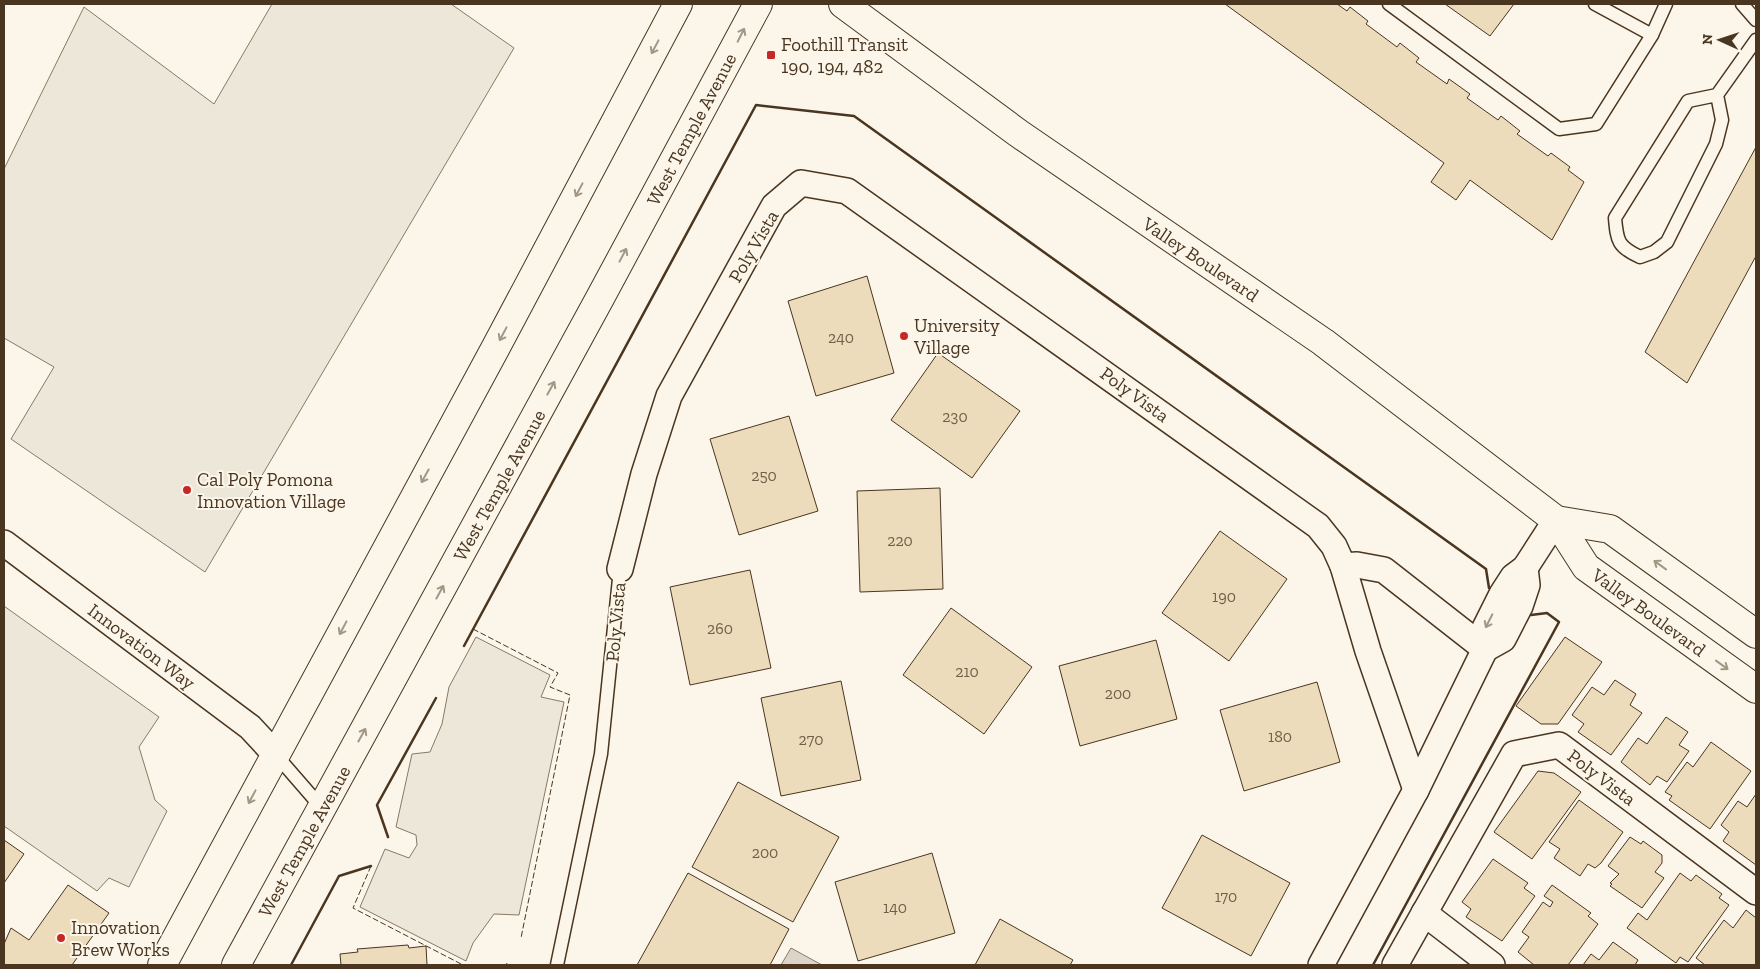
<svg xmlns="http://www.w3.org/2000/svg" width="1760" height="969" viewBox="0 0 1760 969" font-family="'Zilla Slab',serif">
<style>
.parking{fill:#ede7d9;stroke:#887966}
.water{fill:#dcd4c6;stroke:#887966}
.building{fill:#ecdcbc;stroke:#4a3520}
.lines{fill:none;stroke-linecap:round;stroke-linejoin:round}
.service-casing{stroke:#4a3520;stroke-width:15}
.minor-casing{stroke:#4a3520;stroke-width:28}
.primary-casing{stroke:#4a3520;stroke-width:30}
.service{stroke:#fbf6e9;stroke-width:12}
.minor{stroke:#fbf6e9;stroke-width:25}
.primary{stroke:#fbf6e9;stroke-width:28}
.fence{stroke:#4a3520;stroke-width:1;stroke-dasharray:6 2.5;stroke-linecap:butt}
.wall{stroke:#4a3520;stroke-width:2.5}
.oneway{stroke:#a29684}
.poi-dot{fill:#c62828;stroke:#fbf6e9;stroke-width:2}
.labels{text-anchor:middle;stroke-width:4;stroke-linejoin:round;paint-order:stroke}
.number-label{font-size:16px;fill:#725f47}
.poi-label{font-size:19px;fill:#4a3520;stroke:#fbf6e9;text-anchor:start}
.street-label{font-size:19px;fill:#4a3520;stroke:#fbf6e9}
</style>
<rect width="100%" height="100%" fill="#fbf6e9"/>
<g class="parking">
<path d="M272 4H451L514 48 205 572 11 439 54 367 4 338V169L84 7 214 104Z"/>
<path d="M4 606 159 717 139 747 155 800 167 811 129 887 109 878 97 891 4 826Z"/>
<path d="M476 637 550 675 541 697 564 702 519 915 494 914 473 943 466 961 360 907 385 849 409 858 417 845 416 835 396 827 412 754 430 752 442 724 449 687Z"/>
</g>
<path class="water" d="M791 948 822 965H781Z"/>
<g class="building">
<path d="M1225 4H1337L1347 11 1350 7 1368 21 1366 24 1397 47 1400 43 1419 58 1416 62 1447 84 1449 79 1470 94 1467 98 1498 120 1501 116 1520 131 1517 134 1548 156 1551 153 1570 167 1568 170 1584 182 1552 240 1470 180 1456 200 1431 182 1444 163Z"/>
<path d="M1445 4H1514L1490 36Z"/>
<path d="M1756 147V256L1687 383 1645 352Z"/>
<path d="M867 276 894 373 816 396 788 301Z"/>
<path d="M938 353 1020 411 972 478 891 420Z"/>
<path d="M789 416 818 511 739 535 710 439Z"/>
<path d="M940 488 943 589 860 592 857 491Z"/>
<path d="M1220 531 1287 579 1229 661 1162 613Z"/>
<path d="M750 570 771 668 690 685 670 587Z"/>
<path d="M951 608 1032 667 984 734 903 675Z"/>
<path d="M1565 637 1602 662 1558 724H1541L1516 706Z"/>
<path d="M1156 640 1177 719 1080 746 1059 666Z"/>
<path d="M1615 680 1636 694 1630 705 1642 713 1611 755 1578 732 1584 724 1572 715 1592 687 1604 695Z"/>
<path d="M841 681 861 780 781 796 761 698Z"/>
<path d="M1317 682 1340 762 1244 791 1220 710Z"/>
<path d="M1666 717 1688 732 1679 745 1689 751 1667 782 1657 776 1650 785 1621 762 1638 738 1647 744Z"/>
<path d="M1711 742 1751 771 1710 829 1669 800 1672 796 1665 792 1687 762 1693 767Z"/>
<path d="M1538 771 1554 773 1581 792 1532 859 1494 832Z"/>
<path d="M738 782 839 837 793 922 692 867Z"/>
<path d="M1756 794V865L1723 841 1729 832 1721 825 1738 801 1747 807Z"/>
<path d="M1579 800 1623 832 1601 863 1595 868 1588 864 1580 876 1554 858 1560 849 1549 842Z"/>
<path d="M1202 835 1290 883 1251 956 1162 908Z"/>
<path d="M1630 837 1641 844 1643 841 1662 855V863L1655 872 1664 878 1642 908 1610 886 1612 884 1610 883 1619 874 1608 866Z"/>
<path d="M4 840 24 854 4 883Z"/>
<path d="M932 853 955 933 858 961 835 882Z"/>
<path d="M1493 859 1528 883 1524 888 1535 896 1502 941 1466 917 1471 909 1462 902Z"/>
<path d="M688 873 789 929 770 965H637Z"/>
<path d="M1680 873 1691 881 1696 875 1722 894 1719 898 1729 905 1688 962 1680 957 1676 963 1627 928 1638 913 1647 920Z"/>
<path d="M68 885 109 913 72 965H4V944L11 928 29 940Z"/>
<path d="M1552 885 1591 913 1588 916 1598 924 1568 965H1534L1518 952 1529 937 1522 932 1543 902 1550 907 1553 902 1544 896Z"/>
<path d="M1746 910 1756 918V965H1705L1696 958 1724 920 1733 928Z"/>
<path d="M1000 919 1073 960 1070 965H975Z"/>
<path d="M1613 942 1638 960 1635 965H1583L1591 954 1599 960Z"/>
<path d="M408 945 409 948 426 946 427 965H341L340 954 358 952 357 949Z"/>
</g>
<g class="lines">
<defs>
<g id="service">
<path d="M1389 4 1559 129 1596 124 1652 35"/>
<path d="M1595 4 1652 35 1666 4"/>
<path d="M1742 4 1756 20"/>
<path d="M1717 95 1722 120 1716 144 1667 242 1654 252 1640 257C1618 247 1617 241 1615 218L1688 101 1717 95 1756 40"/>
<path d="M276 755 322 808"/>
<path d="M557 965 601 754 620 569"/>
</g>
<g id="minor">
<path d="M4 543 250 727 276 755"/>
<path d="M1343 566 1368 651 1416 790"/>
<path d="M620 569 644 474 669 396 774 206 801 183 847 191 1318 526 1334 546 1343 566 1357 565 1384 570 1485 649"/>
<path d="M1485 649 1503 639 1520 606 1527 585 1525 568"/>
<path d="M1424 913 1492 965"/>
<path d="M1321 965 1416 790 1485 649V628L1502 594 1513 577 1525 568 1556 520"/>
<path d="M1395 965 1514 754 1559 745 1756 892"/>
</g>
<g id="primary">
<path d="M843 4 1018 133 1323 342 1556 520 1586 567 1756 689"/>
<path d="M1556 520 1610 529 1756 634"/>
<path d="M162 965 496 347 678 4"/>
<path d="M236 965 600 298 758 4"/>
</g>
</defs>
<use href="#service" class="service-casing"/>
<use href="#minor" class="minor-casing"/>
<use href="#primary" class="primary-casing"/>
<use href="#service" class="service"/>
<use href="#minor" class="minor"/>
<use href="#primary" class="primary"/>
<g class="fence">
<path d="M473 629 558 673 550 687 570 695 521 938"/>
<path d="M371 866 353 908 463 965"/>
<path d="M506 965 507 963"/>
</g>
<g class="wall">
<path d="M464 646 756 105 854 116 1486 569 1489 588"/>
<path d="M388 837 377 805 436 698"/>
<path d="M291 965 339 876 371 866"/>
<path d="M1373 965 1559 622 1547 613 1531 615"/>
</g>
</g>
<defs><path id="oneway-shaft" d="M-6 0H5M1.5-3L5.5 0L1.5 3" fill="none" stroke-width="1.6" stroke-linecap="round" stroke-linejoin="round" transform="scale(1.25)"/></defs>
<g class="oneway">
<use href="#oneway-shaft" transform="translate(741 35) rotate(-63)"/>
<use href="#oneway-shaft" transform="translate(655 47) rotate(118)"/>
<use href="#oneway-shaft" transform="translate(579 190) rotate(118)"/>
<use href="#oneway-shaft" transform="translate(623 255) rotate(-62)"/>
<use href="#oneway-shaft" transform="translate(503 334) rotate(118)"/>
<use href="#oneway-shaft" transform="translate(551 388) rotate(-61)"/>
<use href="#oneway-shaft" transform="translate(425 476) rotate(119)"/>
<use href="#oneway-shaft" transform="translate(1660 565) rotate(-144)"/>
<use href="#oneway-shaft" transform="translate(440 592) rotate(-61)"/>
<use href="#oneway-shaft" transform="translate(1489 621) rotate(117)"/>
<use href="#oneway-shaft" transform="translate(343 628) rotate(118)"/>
<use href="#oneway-shaft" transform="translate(1722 665) rotate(36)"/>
<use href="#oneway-shaft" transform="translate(362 735) rotate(-61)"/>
<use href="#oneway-shaft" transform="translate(252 797) rotate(118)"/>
</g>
<g class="poi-dot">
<rect x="766" y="50" width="10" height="10" rx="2.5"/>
<circle cx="904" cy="336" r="5"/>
<circle cx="187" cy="490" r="5"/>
<circle cx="61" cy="938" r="5"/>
</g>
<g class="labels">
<g class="number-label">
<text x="841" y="343">240</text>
<text x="955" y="422">230</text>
<text x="764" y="481">250</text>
<text x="900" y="546">220</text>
<text x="1224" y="602">190</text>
<text x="720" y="634">260</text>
<text x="967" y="677">210</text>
<text x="1118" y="699">200</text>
<text x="1280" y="742">180</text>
<text x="811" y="745">270</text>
<text x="765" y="858">200</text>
<text x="1226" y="902">170</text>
<text x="895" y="913">140</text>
</g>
<g class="poi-label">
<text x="781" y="51">Foothill Transit<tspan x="781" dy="22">190, 194, 482</tspan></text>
<text x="914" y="332">University<tspan x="914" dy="22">Village</tspan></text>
<text x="197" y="486">Cal Poly Pomona<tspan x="197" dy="22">Innovation Village</tspan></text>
<text x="71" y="934">Innovation<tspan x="71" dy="22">Brew Works</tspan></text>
</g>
<g class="street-label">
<text transform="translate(691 129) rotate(-62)" y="7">West Temple Avenue</text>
<text transform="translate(753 246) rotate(-60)" y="7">Poly Vista</text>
<text transform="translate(1201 259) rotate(34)" y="7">Valley Boulevard</text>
<text transform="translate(1135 394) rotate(36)" y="7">Poly Vista</text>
<text transform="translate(499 485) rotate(-61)" y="7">West Temple Avenue</text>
<text transform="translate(1649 612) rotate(36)" y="7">Valley Boulevard</text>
<text transform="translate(615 622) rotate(-85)" y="7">Poly Vista</text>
<text transform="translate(142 646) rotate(37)" y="7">Innovation Way</text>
<text transform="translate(1602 777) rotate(37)" y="7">Poly Vista</text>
<text transform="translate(304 841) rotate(-61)" y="7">West Temple Avenue</text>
</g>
</g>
<rect width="1760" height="969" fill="none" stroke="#4a3520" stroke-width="10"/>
<g transform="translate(1720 40) rotate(273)" stroke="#fbf6e9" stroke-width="4" paint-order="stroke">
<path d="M0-4L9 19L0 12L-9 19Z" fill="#4a3520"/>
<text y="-8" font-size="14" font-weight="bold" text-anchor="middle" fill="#4a3520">N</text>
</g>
</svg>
